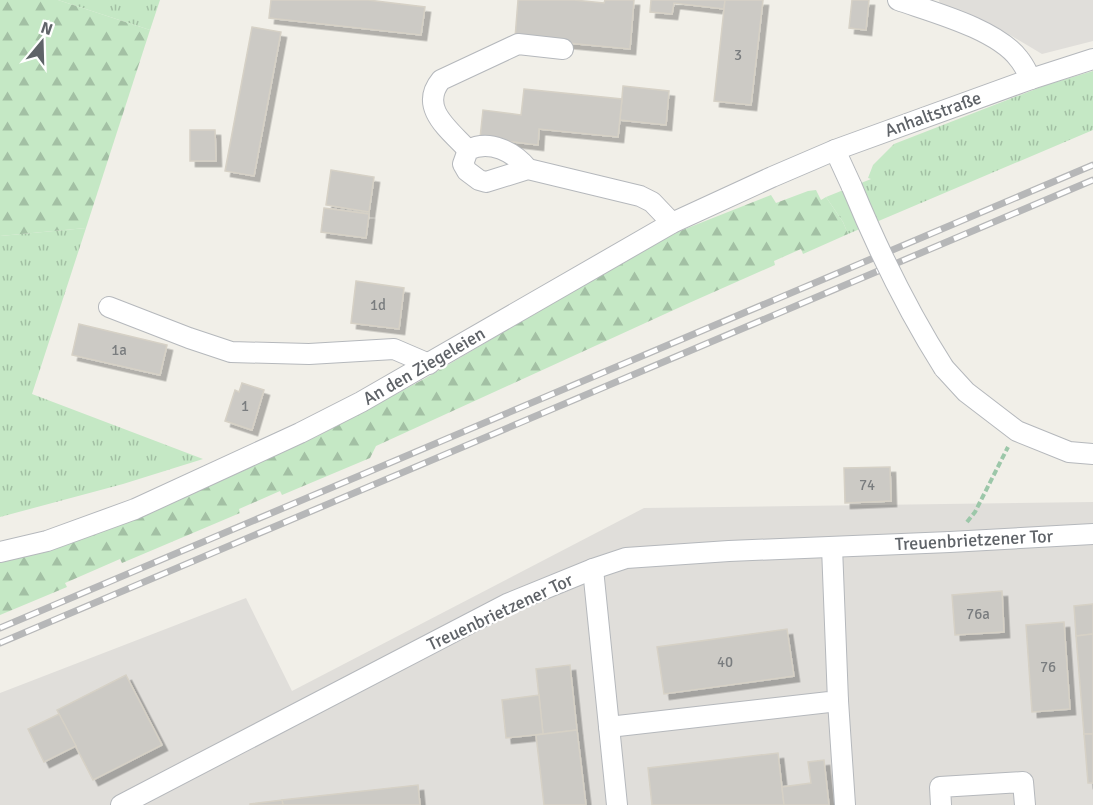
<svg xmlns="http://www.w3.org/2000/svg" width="1093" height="805" viewBox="0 0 1093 805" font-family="Signika,sans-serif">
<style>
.industrial{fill:#e0deda}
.grass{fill:url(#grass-tufts)}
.forest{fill:url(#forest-firs)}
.building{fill:#cccac5;stroke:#d6d1c6;stroke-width:1.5;filter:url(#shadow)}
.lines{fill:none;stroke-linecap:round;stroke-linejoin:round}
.minor-casing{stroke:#b5b8bc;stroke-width:22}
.path{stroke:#9cc7a9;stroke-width:4;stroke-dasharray:6 3;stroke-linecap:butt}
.minor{stroke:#fff;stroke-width:20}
.rail-casing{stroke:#b6b7b8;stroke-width:7}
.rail{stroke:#fff;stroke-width:4.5;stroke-dasharray:14;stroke-linecap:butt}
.minor-bridge-casing{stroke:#b5b8bc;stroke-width:22;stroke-linecap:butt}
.minor-bridge{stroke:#fff;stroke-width:20}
.labels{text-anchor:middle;stroke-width:4.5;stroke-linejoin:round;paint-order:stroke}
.number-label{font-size:15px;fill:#7a7d7f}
.street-label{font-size:18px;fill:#5f6368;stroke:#fff}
</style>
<defs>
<pattern id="grass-tufts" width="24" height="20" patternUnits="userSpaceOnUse" patternTransform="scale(1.5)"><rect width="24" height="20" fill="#c5e8c5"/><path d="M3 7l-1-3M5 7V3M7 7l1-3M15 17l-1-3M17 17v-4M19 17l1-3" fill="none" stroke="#a3c0a4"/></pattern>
<pattern id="forest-firs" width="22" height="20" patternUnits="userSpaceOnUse" patternTransform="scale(1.5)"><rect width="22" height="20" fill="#c5e8c5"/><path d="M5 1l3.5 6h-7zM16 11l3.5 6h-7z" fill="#a3c0a4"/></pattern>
<filter id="shadow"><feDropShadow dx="5.5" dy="5.5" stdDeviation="0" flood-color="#0004"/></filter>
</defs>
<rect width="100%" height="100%" fill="#f1efe8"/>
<g class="industrial">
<path d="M939 0H1093V41L1042 54 1000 29 940 4Z"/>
<path d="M1093 502V805H0V693L246 598 292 691 644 508Z"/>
</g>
<g class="grass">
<path d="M58 0H160L150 30Z"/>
<path d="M1093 71V130L848 234 843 222 826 197 871 179 868 178 873 165 894 144 1046 85Z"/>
<path d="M86 228 32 394 203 459 123 484 0 517V236Z"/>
</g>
<g class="forest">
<path d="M0 0H58L150 30 86 228 0 236Z"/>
<path d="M816 190 821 200 826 197 843 222 848 234 803 254 801 249 774 261 775 265 689 303 376 446 370 458 282 495 280 491 239 509 240 513 122 563 120 559 65 583 67 587 0 615V562L60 547 126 523 318 436 424 379 646 248 680 231 771 195 776 203 808 191Z"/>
</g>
<g class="building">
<path d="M271 0H368L425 7 421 35 269 18Z"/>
<path d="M518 0H574L604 3 605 0H634L630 49 515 38Z"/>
<path d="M651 0H725L724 9 674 3 672 14 650 12Z"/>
<path d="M725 0H763L751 105 714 101Z"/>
<path d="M852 0H869L866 30 849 28Z"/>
<path d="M252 27 281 32 254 176 225 171Z"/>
<path d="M623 86 669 91 666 125 620 120Z"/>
<path d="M524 89 622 99 618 137 539 129 538 145 480 138 483 110 521 115Z"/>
<path d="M190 130H215L216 161H190Z"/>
<path d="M331 170 374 177 369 212 326 205Z"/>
<path d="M324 208 369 214 366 238 321 232Z"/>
<path d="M356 281 404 288 399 329 351 323Z"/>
<path d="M79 324 167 345 160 375 72 355Z"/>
<path d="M242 383 264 390 252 430 225 421 235 390 239 392Z"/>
<path d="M890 467 891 501 845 503 844 468Z"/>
<path d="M1002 591 1004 632 955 635 952 595Z"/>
<path d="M1093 604V634L1076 636 1074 606Z"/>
<path d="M1064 622 1070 709 1032 712 1026 625Z"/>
<path d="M787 629 794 676 664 694 657 647Z"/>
<path d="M1093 634V734H1084L1076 636Z"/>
<path d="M570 665 577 730 543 734 536 669Z"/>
<path d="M126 675 162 745 93 780 57 710Z"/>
<path d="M539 695 543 734 506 738 502 700Z"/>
<path d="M59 714 76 746 44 762 28 729Z"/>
<path d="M577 730 586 805H544L536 735Z"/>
<path d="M1084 734H1093V783H1088Z"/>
<path d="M778 753 784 805H652L648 768Z"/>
<path d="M824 760 829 805H784L782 787 811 783 808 762Z"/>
<path d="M418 785 420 805H283L282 800Z"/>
<path d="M282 800 283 805H250V804Z"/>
</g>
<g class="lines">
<defs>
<g id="minor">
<path d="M898 0C932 12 997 29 1019 59 1024 65 1027 72 1031 79"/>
<path d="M468 150C450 130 418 108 441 80L518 44 563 49"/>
<path d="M835 150 852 187"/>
<path d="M528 169C514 152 490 139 468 150L463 164 467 171 479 180 486 182 528 169 640 196 652 202 672 223"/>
<path d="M109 307 189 338 231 352 309 354 394 349 429 364"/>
<path d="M944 368 966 392 1017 431 1069 452 1093 454"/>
<path d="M0 552 47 541 135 509 300 433 361 402 672 223 772 177 835 150 1031 79 1093 59"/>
<path d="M593 569 617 805"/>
<path d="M838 701 845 805"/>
<path d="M609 727 838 701 832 547"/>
<path d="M121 805 507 604 593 569 626 558 729 551 950 542 1093 534"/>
<path d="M941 805 940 787 1023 782 1025 805"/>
</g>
</defs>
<use href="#minor" class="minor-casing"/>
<path class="path" d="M967 522 975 512 1008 447"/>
<use href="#minor" class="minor"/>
<defs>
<g id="rail">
<path d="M0 628 1093 165"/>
<path d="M0 643 1093 180"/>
</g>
</defs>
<use href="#rail" class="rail-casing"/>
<use href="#rail" class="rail"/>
<defs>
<path id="minor-bridge" d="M852 187C878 250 907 310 944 368"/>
</defs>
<use href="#minor-bridge" class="minor-bridge-casing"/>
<use href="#minor-bridge" class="minor-bridge"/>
</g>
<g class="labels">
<g class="number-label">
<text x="738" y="60">3</text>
<text x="378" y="310">1d</text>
<text x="119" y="355">1a</text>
<text x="245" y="411">1</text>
<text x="867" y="490">74</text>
<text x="978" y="619">76a</text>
<text x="725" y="667">40</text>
<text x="1048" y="672">76</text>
</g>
<g class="street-label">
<text transform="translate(933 114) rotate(-20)" y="6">Anhaltstraße</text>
<text transform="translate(424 366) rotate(-30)" y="6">An den Ziegeleien</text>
<text transform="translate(974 540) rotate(-3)" y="6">Treuenbrietzener Tor</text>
<text transform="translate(500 612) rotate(-25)" y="6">Treuenbrietzener Tor</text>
</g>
</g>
<g transform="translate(42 42) rotate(19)" stroke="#ffffff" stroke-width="4.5" paint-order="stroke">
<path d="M0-4.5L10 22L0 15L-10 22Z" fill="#5f6368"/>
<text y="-9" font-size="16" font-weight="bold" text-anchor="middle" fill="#5f6368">N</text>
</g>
</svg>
